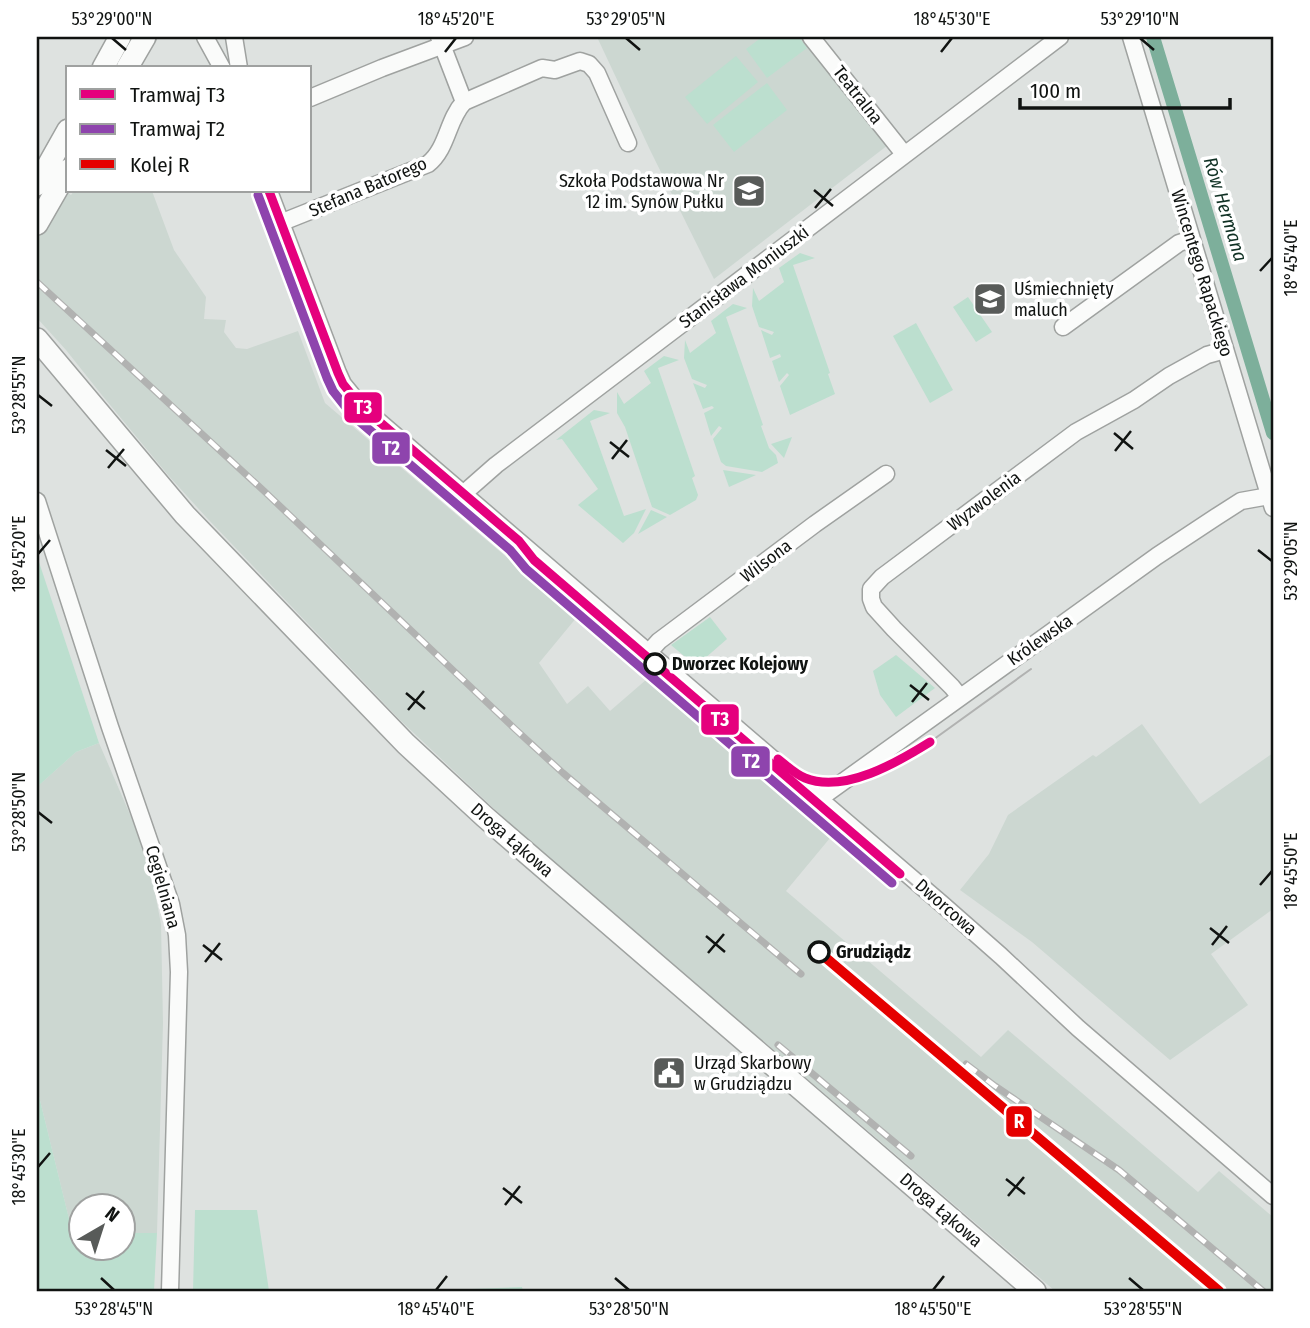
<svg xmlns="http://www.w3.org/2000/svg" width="1310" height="1328" viewBox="0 0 1310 1328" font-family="'Fira Sans Condensed',sans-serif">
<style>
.built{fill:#ccd7d1}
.green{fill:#bcdfcf}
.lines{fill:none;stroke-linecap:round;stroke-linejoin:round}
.canal{stroke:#7daf9b;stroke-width:14}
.minor-casing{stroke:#9fa2a0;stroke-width:19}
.major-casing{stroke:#9fa2a0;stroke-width:24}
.minor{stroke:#fafbfa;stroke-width:16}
.major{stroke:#fafbfa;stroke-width:21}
.tram{stroke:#b1b2b1;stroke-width:2}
.rail-casing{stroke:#b1b2b1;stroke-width:7}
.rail{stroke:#fff;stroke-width:4.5;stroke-dasharray:13;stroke-linecap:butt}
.rail-1-casing{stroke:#fff;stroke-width:16}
.rail-1{stroke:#e50000;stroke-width:10}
.tram-1-casing{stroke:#fff;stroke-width:14}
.tram-2-casing{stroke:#fff;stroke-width:14}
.tram-1{stroke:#e5007d;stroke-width:9}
.tram-2{stroke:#8e44ad;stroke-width:9}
.ticks{fill:none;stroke:#101311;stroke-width:2.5}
.stop-dot{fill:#fff;stroke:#101311;stroke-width:3.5}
.labels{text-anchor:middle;stroke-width:7;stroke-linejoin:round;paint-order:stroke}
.street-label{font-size:18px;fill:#101311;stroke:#fff}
.poi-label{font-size:18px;fill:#101311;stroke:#fff;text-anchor:start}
.stop-label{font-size:18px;font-weight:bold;fill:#101311;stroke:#fff;text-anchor:start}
.water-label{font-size:19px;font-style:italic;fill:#103124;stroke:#fff}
.line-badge{stroke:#fff;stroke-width:2.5}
.badge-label{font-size:19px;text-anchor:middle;font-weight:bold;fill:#fff}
.neatline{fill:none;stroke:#101311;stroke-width:2.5}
.ticks-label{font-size:18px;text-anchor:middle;fill:#101311}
</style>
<rect width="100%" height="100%" fill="#dee2e0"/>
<g class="built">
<path d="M597 37H802L888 145 714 279 651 152Z"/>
<path d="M37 170 71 195 74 191H152L174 250 206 297 204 319 226 320 224 332 236 348 247 349 298 331 325 403 577 617 539 663 567 704 588 686 610 711 647 679 654 684 830 834V838L786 891 981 1057 1008 1030 1198 1192 1219 1171 1273 1217V1291H1055L750 1030 608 912 524 837 400 720 206 517 168 475 101 394 66 350 37 318Z"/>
<path d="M1142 724 1200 804 1273 753V909L1211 954 1248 1005 1170 1060 1032 942 960 890 989 854 1008 815 1093 755 1096 757Z"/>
<path d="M99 743 138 833 154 888 161 924 163 1023 157 1233H123L122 1206H80V1231H72L37 1088V787L76 752Z"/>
</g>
<g class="green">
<path d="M762 37H799L807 48 767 78 746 49Z"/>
<path d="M736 56 758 82 707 124 685 97Z"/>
<path d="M767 83 787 110 734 152 713 125Z"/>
<path d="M800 253 815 258 793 265 830 373 828 374 835 394 790 415 780 386 789 375 787 373 779 382 772 361 781 357 780 354 770 358 761 330 772 335 774 332 759 327 752 306 753 288 759 301 784 282 779 268Z"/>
<path d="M968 297 992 332 976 342 953 307Z"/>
<path d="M733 304 747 308 726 317 763 425 761 426 769 448 776 455 778 463 762 472 726 466 721 462 713 439 722 428 719 426 711 436 704 413 714 408 712 406 703 409 693 383 705 388 707 385 692 379 684 358 685 340 690 353 716 333 711 321Z"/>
<path d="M916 323 953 390 930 403 893 336Z"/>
<path d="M664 356 679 360 658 368 695 476 692 478 698 495 696 500 670 515 652 507 625 427 617 413V392L624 404 651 383 644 371Z"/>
<path d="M594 410 610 413 590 421 624 516 646 509 634 533 623 543 578 505 598 489 562 439 556 440Z"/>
<path d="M792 437 784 458 771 444Z"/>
<path d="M723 470 756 475 729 487Z"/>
<path d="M651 510 667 517 638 534Z"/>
<path d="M37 556 99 743 76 752 37 787Z"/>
<path d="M710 617 727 639 696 666 671 645Z"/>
<path d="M896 655 935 688 896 717 880 695 873 671Z"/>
<path d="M37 1088 72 1231H80V1248H122L123 1233H157L154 1291H37Z"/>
<path d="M195 1210H257L269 1291H193Z"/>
<path d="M522 1287 523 1291H421Z"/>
</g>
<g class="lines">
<path class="canal" d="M1153 37 1273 433"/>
<defs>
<g id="minor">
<path d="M205 37 222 68"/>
<path d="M234 37 239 68"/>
<path d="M439 37 464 102"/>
<path d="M811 37 904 154"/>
<path d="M1131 37 1273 508"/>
<path d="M310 98 382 68 465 37"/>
<path d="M269 191 338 373 343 384 361 406 942 904 1001 956 1078 1028 1273 1196"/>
<path d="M280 223 428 164C448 148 447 120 464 102L542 68 555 70 580 61 589 64 597 73 628 143"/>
<path d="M1063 327 1179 243 1191 239"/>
<path d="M463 494 496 465 1060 37"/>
<path d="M37 501 110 727 171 904 177 935 179 972 170 1291"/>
<path d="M649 652 659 641 815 524 886 474"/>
<path d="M960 697 952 687 894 629 874 607 871 599V589L882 577 1076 432 1134 400 1169 376 1207 355 1225 350"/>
<path d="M819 799 1157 556 1216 517 1241 501 1269 496"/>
</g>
<g id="major">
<path d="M103 68 120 37"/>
<path d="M127 68 145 37"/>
<path d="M37 185 68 130"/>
<path d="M37 224 68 170"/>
<path d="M37 339 185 515 406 744 485 817 1035 1291"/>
</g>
</defs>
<use href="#minor" class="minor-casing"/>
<use href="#major" class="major-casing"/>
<use href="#minor" class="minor"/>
<use href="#major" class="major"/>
<g class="tram">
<path d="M930 742 1031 669"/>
<path d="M900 874 944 912"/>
</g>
<defs>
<g id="rail">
<path d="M37 282 264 491 515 729 563 773 801 974"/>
<path d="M778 1045 911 1156"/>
<path d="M966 1064 995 1086 1119 1170 1263 1291"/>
</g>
</defs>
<use href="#rail" class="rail-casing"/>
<use href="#rail" class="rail"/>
<defs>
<path id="rail-1" d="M819 952 1219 1291"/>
</defs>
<use href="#rail-1" class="rail-1-casing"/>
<use href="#rail-1" class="rail-1"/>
<defs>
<g id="tram-1">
<path d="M269 191 338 373 343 384 361 406 519 541 534 560 900 874"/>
<path d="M778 759C787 766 795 774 805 778 844 794 898 762 930 742"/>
</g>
<path id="tram-2" d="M258 195 327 378 333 391 352 415 510 550 526 569 892 883"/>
</defs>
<use href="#tram-1" class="tram-1-casing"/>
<use href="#tram-2" class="tram-2-casing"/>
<use href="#tram-1" class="tram-1"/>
<use href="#tram-2" class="tram-2"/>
</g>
<path class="ticks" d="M112 38 126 50M626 38 640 50M1140 38 1154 50M445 52 456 38M941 52 952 38M814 190 833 206M815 208 831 189M1260 271 1272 258M38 395 52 406M1114 433 1133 449M610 442 629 457M106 450 126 466M1115 451 1131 431M612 459 627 440M108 468 124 449M1258 550 1272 561M38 554 50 540M910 685 929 700M406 693 425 709M912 702 927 683M408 710 424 691M38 812 52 823M1260 885 1272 871M1210 928 1229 943M706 936 725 952M203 945 222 960M1212 945 1227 926M708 953 724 934M205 962 220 943M38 1167 50 1153M1006 1179 1025 1194M503 1188 522 1203M1008 1196 1024 1177M505 1205 520 1186M101 1278 114 1290M615 1278 629 1290M1129 1278 1143 1290M436 1290 447 1276M933 1290 944 1276"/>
<defs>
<symbol id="school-square" viewBox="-11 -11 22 22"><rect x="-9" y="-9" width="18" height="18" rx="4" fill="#585b59" stroke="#fff"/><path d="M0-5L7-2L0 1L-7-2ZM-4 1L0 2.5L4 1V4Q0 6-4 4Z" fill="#fff"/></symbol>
<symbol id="civic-square" viewBox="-11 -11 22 22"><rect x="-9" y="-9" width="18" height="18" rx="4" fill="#585b59" stroke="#fff"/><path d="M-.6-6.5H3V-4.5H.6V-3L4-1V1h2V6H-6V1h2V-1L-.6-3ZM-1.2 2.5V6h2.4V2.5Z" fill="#fff"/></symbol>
</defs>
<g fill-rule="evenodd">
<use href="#school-square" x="730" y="172" width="38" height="38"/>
<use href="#school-square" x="971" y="280" width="38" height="38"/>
<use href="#civic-square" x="650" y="1054" width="38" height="38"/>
</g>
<g class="stop-dot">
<circle cx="655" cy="664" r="10"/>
<circle cx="819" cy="952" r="10"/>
</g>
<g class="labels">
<g class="street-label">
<text transform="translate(858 95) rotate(52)" y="6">Teatralna</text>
<text transform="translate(368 187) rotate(-23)" y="6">Stefana Batorego</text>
<text transform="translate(1202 273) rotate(73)" y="6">Wincentego Rapackiego</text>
<text transform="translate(744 277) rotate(-37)" y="6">Stanisława Moniuszki</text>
<text transform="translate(984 501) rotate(-37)" y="6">Wyzwolenia</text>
<text transform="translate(766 561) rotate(-37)" y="6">Wilsona</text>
<text transform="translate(1040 640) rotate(-35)" y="6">Królewska</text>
<text transform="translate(512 840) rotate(41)" y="6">Droga Łąkowa</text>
<text transform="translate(163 887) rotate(74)" y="6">Cegielniana</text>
<text transform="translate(946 907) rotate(41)" y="6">Dworcowa</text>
<text transform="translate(941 1210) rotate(41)" y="6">Droga Łąkowa</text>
</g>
<g class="poi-label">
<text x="724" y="187" text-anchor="end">Szkoła Podstawowa Nr<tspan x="724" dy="21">12 im. Synów Pułku</tspan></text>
<text x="1014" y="295">Uśmiechnięty<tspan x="1014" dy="21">maluch</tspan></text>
<text x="694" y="1069">Urząd Skarbowy<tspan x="694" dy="21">w Grudziądzu</tspan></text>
</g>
<g class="stop-label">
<text x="672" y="670">Dworzec Kolejowy</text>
<text x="836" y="958">Grudziądz</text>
</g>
<g class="water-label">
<text transform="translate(1226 209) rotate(73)" y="7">Rów Hermana</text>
</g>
</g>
<g class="line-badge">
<rect x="343" y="391" width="40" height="33" rx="7" fill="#e5007d"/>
<rect x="371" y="431" width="40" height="34" rx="7" fill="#8e44ad"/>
<rect x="700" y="703" width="40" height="33" rx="7" fill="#e5007d"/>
<rect x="730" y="745" width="41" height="33" rx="7" fill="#8e44ad"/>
<rect x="1005" y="1105" width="28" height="33" rx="7" fill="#e50000"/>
</g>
<g class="badge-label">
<text x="363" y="414">T3</text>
<text x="391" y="455">T2</text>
<text x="720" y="726">T3</text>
<text x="751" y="768">T2</text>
<text x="1019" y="1128">R</text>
</g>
<rect width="1310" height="1328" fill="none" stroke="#ffffff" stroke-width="77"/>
<rect x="66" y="66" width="245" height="126" fill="#ffffff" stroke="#9fa1a0" stroke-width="2"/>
<rect x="80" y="89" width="35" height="10" fill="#e5007d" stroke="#9fa1a0" stroke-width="2"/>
<text x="130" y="102" font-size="21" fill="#101311">Tramwaj T3</text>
<rect x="80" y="124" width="35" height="10" fill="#8e44ad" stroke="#9fa1a0" stroke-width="2"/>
<text x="130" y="136" font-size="21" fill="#101311">Tramwaj T2</text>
<rect x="80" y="159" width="35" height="10" fill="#e50000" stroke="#9fa1a0" stroke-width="2"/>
<text x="130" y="172" font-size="21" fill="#101311">Kolej R</text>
<g transform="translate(102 1227) rotate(39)"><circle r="33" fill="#ffffff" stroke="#9fa1a0" stroke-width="2"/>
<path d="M0-5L12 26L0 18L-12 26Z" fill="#585b59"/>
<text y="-10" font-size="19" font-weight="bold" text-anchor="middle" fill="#101311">N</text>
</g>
<path d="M1020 98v10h210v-10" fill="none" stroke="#101311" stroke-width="3.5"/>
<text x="1030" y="98" font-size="21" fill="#101311" stroke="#ffffff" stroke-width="5" paint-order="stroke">100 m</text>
<rect x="38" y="38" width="1234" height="1252" class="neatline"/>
<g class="ticks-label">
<text x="112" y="25">53°29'00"N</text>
<text x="456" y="25">18°45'20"E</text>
<text x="626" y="25">53°29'05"N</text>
<text x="952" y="25">18°45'30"E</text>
<text x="1140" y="25">53°29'10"N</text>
<text transform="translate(1291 258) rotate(-90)" y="6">18°45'40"E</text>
<text transform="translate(19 395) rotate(-90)" y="6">53°28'55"N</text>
<text transform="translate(19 554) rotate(-90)" y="6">18°45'20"E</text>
<text transform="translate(1291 561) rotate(-90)" y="6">53°29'05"N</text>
<text transform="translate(19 812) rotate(-90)" y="6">53°28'50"N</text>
<text transform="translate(1291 871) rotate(-90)" y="6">18°45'50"E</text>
<text transform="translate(19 1167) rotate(-90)" y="6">18°45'30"E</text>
<text x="114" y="1315">53°28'45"N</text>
<text x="436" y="1315">18°45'40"E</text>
<text x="629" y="1315">53°28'50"N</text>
<text x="933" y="1315">18°45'50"E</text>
<text x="1143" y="1315">53°28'55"N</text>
</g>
</svg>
